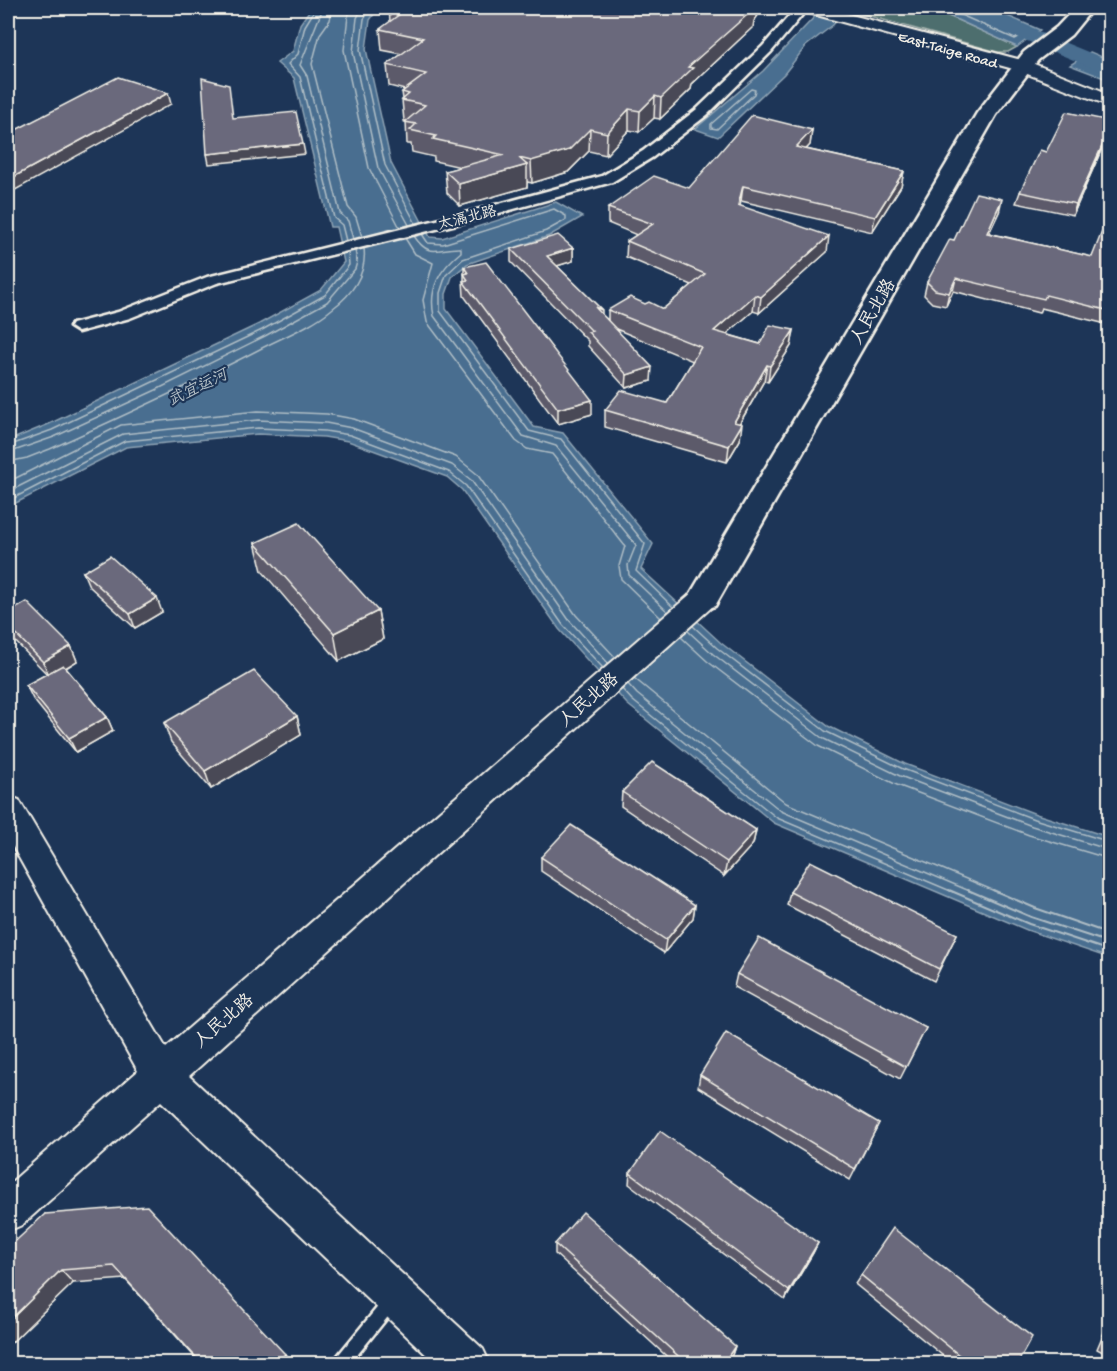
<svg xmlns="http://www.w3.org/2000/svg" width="1117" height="1371" viewBox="0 0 1117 1371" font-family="'Gochi Hand','LXGW WenKai TC',sans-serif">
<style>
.green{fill:#4e6e6e;stroke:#a1b0ab;stroke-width:1.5}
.water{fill:#486e90;stroke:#8da2b3;stroke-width:1.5}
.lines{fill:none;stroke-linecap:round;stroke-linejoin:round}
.shore-far1{stroke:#afbdc5;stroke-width:1.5}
.shore{stroke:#afbdc5;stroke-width:2}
.river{fill:#486e90;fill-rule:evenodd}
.lane-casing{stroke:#f4f1e8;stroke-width:5}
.street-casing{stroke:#f4f1e8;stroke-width:5}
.secondary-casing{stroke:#f4f1e8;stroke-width:4}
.primary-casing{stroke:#f4f1e8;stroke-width:5}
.lane{fill:#1d3557;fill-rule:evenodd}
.street{fill:#1d3557;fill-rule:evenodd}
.secondary{fill:#1d3557;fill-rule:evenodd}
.primary{fill:#1d3557;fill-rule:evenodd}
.wall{fill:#5b5a6a;stroke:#f4f1e8;stroke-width:1.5}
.shaded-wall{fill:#4a4a56;stroke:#f4f1e8;stroke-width:1.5}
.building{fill:#6a697b;stroke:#f4f1e8;stroke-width:1.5}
.labels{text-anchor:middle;stroke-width:4.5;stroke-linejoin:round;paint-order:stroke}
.far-street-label{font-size:15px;fill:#f4f1e8;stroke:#1d3557}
.far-water-label{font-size:16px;font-style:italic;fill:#b8c3c9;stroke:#1d3557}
.street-label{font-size:18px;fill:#f4f1e8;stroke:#1d3557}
</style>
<rect width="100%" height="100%" fill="#1d3557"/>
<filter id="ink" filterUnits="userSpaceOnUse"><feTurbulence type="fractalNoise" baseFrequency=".0167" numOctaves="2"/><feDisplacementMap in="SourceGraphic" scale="12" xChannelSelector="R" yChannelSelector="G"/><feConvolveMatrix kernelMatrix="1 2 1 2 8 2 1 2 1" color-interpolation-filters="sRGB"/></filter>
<g filter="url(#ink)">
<path class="green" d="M847 8H931L1017 47 1008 52H998L845 9Z"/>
<g class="water">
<path d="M311 8H378L370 20 366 49 391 163 430 237 442 238 556 202 582 217 549 236 467 264 452 277 446 294V309L534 427 563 433 653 544 641 569 721 643 828 726 905 764 1036 814 1109 837V958L1027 930 774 823 627 704 559 629 462 490 447 477 348 441 324 437 258 434 126 447 8 507V441L49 424 259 324 321 290 344 262 336 227H330L294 78 277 63 293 51 300 24Z"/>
<path d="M823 8H847L833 25 806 46 784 74 718 137 695 129 763 71Z"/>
<path d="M931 8H989L1040 30 1017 47Z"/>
<path d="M1090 52 1109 60V80L1070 65Z"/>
</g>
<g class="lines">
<g class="shore-far1">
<path d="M316 8 305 26 298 54 288 64 300 77 334 218 342 225 346 241"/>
<path d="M323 8 300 65 307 76 340 213 348 221 353 239"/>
<path d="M332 8 330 20 320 34 312 64 348 207 356 217 362 237"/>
<path d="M352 8 348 16 344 50 369 168 400 228"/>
<path d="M362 8 357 18 353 52 378 168 409 225"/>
<path d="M371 8 364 19 360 50 385 165 416 224"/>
<path d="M945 8 1015 39 1024 34 1023 29 992 15 989 8"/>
<path d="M751 89 755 90 754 94 717 129 711 128V124Z"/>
<path d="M422 234 428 243 443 244 554 209 566 216V220L546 231 463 259 446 275 440 293V311L529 431 561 439 645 544 636 571 673 607"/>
<path d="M414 236C430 260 438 247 461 248V252C440 269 428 288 434 316L523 436 556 446 636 545 628 565 629 575 668 612"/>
<path d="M405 238 415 254 433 263 423 300 427 322 516 441 527 449 552 454 625 546 619 566 621 579 661 618"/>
<path d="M8 446 52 430 262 330 325 295 349 265 348 252"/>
<path d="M8 453 54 437 156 390 265 336 327 302 355 269 357 262 355 250"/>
<path d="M8 462 27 458 50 449C121 417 191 385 260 349 283 337 312 326 332 309 352 294 367 274 364 248"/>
<path d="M8 482 121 425 258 411 327 414 354 419 456 457 477 474 576 615 615 657"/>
<path d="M8 492 123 434 258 420 326 423 352 428 452 465 471 480 569 620 608 663"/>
<path d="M8 501 125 441 258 428 325 431 350 435 449 472 466 486 563 625 603 668"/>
<path d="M693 626 717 648 825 731 903 769 1034 819 1110 842"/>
<path d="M688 631 713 654 822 738 900 776 1032 826 1110 850"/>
<path d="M681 637 707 661 818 746 897 785 1029 835 1110 859"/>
<path d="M634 678 786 803 997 892"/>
<path d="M628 684 637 694 781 811 972 892"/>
<path d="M622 689 632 700 777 818 953 892"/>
</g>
<g class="shore">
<path d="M949 890 1029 924 1110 951"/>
<path d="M968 890 1031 917 1110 943"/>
<path d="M993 890 1035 908 1110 934"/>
</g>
<path class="river" d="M954 8H980L1110 61V75L957 12Z"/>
<defs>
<path id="lane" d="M390 1296 395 1298 397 1303 395 1308 350 1364H333L335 1359 385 1298Z"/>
<path id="street" d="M796 8H808L771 52 707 115 653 157 612 182 481 218 217 283 130 318 78 332 70 327 72 324 118 312 207 277 473 211 602 176 643 151 697 109 763 46Z"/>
<g id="secondary">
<path d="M800 8H825L1029 62 1110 94V106L1017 70 802 11Z"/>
<path d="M704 588 714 591 718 598 714 605 189 1076 483 1349 490 1364H436L161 1101 22 1225 8 1231V1185L138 1071 8 838V796L19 800 166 1048 694 591Z"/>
</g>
<path id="primary" d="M1075 8H1093L1071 35 1038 60 996 115 715 606 704 609 693 606 688 598 977 113 1024 52 1057 27Z"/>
</defs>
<use href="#lane" class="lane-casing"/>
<use href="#street" class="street-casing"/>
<use href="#secondary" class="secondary-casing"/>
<use href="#primary" class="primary-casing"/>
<use href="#lane" class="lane"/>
<use href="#street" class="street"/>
<use href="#secondary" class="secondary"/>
<use href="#primary" class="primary"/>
</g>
<g class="wall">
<path d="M389 8H763L754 21 753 27 692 84 691 89 660 119 654 118 639 132 629 130 606 155 589 151 568 172 532 183 527 182V187L460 206 447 193 445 171 461 167 434 161V157L412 152 411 144H407L406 121H404L402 100 403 99 402 92 405 90 389 86 387 65 402 54 382 50 380 29 390 22Z"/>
<path d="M1110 121 1109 132 1073 215 1016 203 1020 192 1046 152Z"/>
<path d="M812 130 810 145 806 149 904 171 901 186 872 232 741 201 740 206 827 252 759 313 753 311 726 334 760 344 794 330 791 346 768 382 764 381 740 423V440L727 462 605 427V410L667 403 693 361 616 329 651 381 626 388 588 346V341L511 262V249L573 248V261L557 266 602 310V315L608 320V310L645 304 663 309 692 285 626 257 627 241 637 235 608 223V208L689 188Z"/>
<path d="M999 212 989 233 1092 257 1110 222V325L1041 308 1039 313 953 291 946 306 932 303 924 295 927 282 954 240Z"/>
<path d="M464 267 592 414 558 424 464 296 463 281H464Z"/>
<path d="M255 543 378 611 383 639 339 661 262 571Z"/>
<path d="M83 572 162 612 135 628 89 586Z"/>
<path d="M8 613 71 646 77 661 66 668 107 717 113 731 76 752 33 699 26 685 47 674 8 634Z"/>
<path d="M297 716 301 735 211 789 171 742 164 723Z"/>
<path d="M622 792 756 830 753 844 724 876 621 806Z"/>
<path d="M541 857 695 905 693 918 664 953 541 871Z"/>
<path d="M790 892 957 934 934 981 787 905Z"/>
<path d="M737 974 926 1028 900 1079 734 987Z"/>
<path d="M700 1075 879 1123 850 1180 698 1087Z"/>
<path d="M630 1173 818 1243 813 1253 785 1300 629 1184Z"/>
<path d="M45 1214 285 1354 291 1364H201L125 1279 73 1283 8 1346Z"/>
<path d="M555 1244 735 1346 732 1355 726 1364H675L555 1254Z"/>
<path d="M861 1275 1017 1364H953L855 1284Z"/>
<path d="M1110 1318V1356L1097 1349Z"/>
</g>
<g class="shaded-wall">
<path d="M752 8H763L754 21 753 27 692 84 691 89 660 119 661 98 688 67Z"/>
<path d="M168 93 171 104 8 194V180Z"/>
<path d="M655 96 654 118 639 132 640 111Z"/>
<path d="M629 109V130L606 155 607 133Z"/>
<path d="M1110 128V130L1073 215 1076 204Z"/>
<path d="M590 129 589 151 568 172 532 183 531 161Z"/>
<path d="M812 130 810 145 794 162 796 147Z"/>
<path d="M303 144 305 154 209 164 207 154Z"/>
<path d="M527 165V187L460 206 459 184Z"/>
<path d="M904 171 901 186 872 232 875 217Z"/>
<path d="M743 186 741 201 736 220 738 205Z"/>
<path d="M1002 199 999 212 983 246 987 233Z"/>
<path d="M829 236 827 252 759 313 761 297Z"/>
<path d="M573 248V261L547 269V256Z"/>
<path d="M956 278 953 291 946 306 949 293Z"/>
<path d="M755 295 753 311 712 347 714 331Z"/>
<path d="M794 330 791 346 768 382 770 366Z"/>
<path d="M767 365 764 381 731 438 734 422Z"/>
<path d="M652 367 651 381 626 388 627 375Z"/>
<path d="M592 400V414L558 424V409Z"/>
<path d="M742 424 740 440 727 462 729 446Z"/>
<path d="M157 598 162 612 135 628 130 614Z"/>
<path d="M378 611 383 639 339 661 334 633Z"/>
<path d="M71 646 77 661 50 677 43 662Z"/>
<path d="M297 716 301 735 211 789 205 771Z"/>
<path d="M107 717 113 731 76 752 69 738Z"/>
<path d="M756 830 753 844 724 876 727 862Z"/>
<path d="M695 905 693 918 664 953 666 940Z"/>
<path d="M818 1243 813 1253 785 1300 789 1291Z"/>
<path d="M61 1270 73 1283 8 1346V1322Z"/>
<path d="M735 1346 732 1355 726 1364H723Z"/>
<path d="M285 1354 291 1364H276Z"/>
</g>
<g class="building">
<path d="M408 8H755L688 67 693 68 661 98 655 96 640 111 629 109 607 133 590 129 569 150 531 161 519 158 527 165 459 184 445 171 504 155 433 139 436 136 410 130 416 124 405 122 425 105 402 100 409 94 402 92 426 74 387 65 423 38 380 29Z"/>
<path d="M118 77 168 93 8 180V134Z"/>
<path d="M202 78 229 85 233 118 296 112 303 144 207 154Z"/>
<path d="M1066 112 1110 121V128L1076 204 1020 192 1040 150 1046 152Z"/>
<path d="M752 115 812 130 796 147 904 171 875 217 743 186 738 205 829 236 761 297 755 295 714 331 760 344 770 325 794 330 770 366 767 365 734 422 742 424 729 446 605 410 621 390 667 403 701 347 608 310 630 297 645 304 649 302 663 309 705 274 627 241 653 224 608 208 654 176 689 188Z"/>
<path d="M976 193 1002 199 987 233 1092 257 1105 224 1108 225 1110 222V311L1046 295 1044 299 956 278 949 293 935 290 927 282 950 239 954 240Z"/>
<path d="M558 235 573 248 547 256 602 310 595 307 652 367 627 375 588 332 592 331 511 249Z"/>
<path d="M486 262 592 400 558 409 463 281 468 280 464 274 468 273 464 267Z"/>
<path d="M299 523 378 611 334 633 255 543Z"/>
<path d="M110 556 157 598 130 614 83 572Z"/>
<path d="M27 602 71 646 43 662 8 626V613Z"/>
<path d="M63 665 107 717 69 738 26 685Z"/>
<path d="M254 671 297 716 205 771 164 723Z"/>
<path d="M652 762 756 830 727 862 622 792Z"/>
<path d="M571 825 695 905 666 940 541 857Z"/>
<path d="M810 861 957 934 939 969 790 892Z"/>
<path d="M759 938 926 1028 906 1067 737 974Z"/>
<path d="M726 1033 879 1123 855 1169 700 1075Z"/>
<path d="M660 1131 818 1243 789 1291 630 1173Z"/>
<path d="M147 1206 285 1354 276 1364H202L114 1266 61 1270 8 1322V1248L45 1214Z"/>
<path d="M583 1212 735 1346 723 1364H687L555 1244Z"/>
<path d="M893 1228 1032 1337 1017 1364H970L861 1275Z"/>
</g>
</g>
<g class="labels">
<g class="far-street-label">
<text transform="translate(948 49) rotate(16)" y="5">East Taige Road</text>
<text transform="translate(467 217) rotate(-14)" y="5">太滆北路</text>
</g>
<g class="far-water-label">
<text transform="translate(197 386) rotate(-26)" y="6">武宜运河</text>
</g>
<g class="street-label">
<text transform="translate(872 311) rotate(-60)" y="6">人民北路</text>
<text transform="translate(588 699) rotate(-41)" y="6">人民北路</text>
<text transform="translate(223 1020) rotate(-41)" y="6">人民北路</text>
</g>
</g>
<rect width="1117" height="1371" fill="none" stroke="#1d3557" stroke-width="30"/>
<rect x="15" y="15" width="1087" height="1341" fill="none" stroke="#f4f1e8" stroke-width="2" filter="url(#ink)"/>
</svg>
